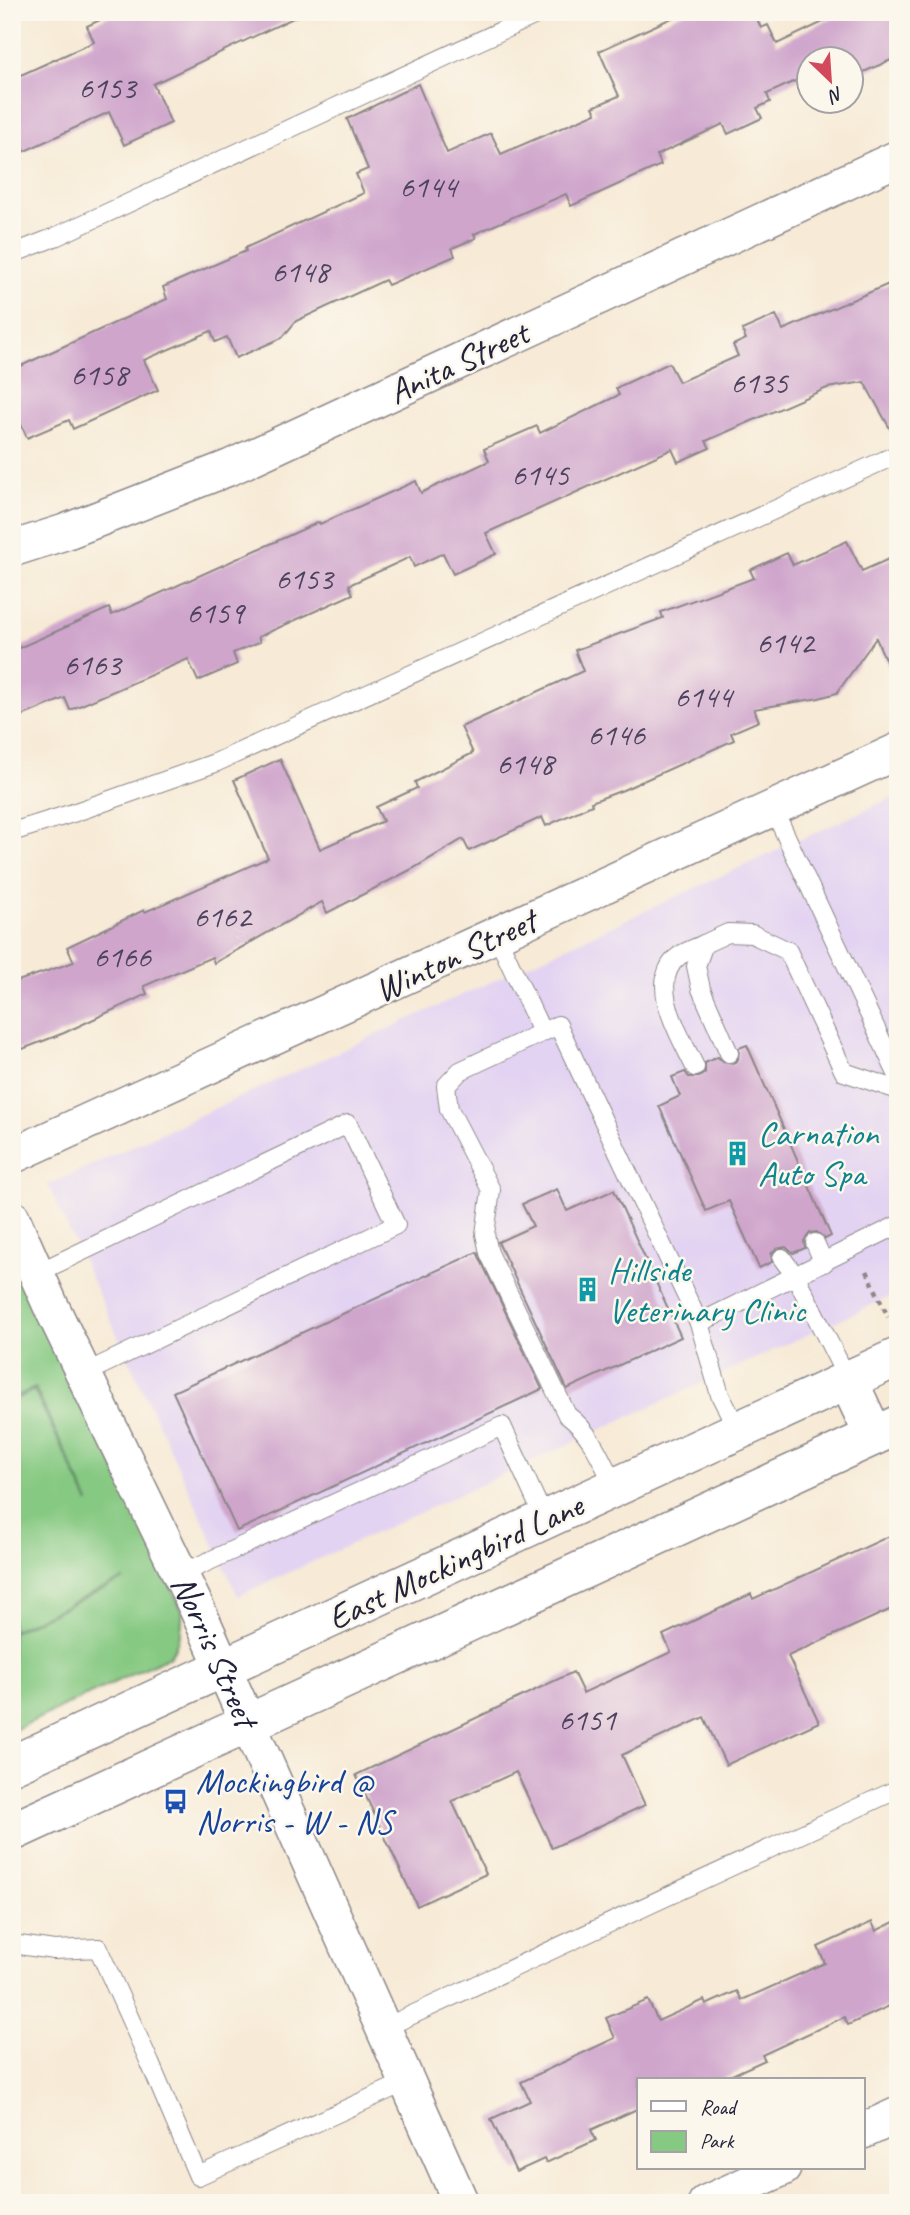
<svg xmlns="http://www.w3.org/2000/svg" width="910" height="2215" viewBox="0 0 910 2215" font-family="Caveat,sans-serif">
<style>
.built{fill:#e3d3f2}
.green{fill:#86c982;stroke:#54765e;stroke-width:2}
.building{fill:#cfa5cc}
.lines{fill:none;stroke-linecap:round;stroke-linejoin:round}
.lane-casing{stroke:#8c8688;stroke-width:20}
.street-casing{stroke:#8c8688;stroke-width:38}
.secondary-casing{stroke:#8c8688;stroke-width:41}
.path{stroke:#8c8688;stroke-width:4.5;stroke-dasharray:5 5;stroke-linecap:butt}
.lane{stroke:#fff;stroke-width:18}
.street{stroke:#fff;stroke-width:35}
.secondary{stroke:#fff;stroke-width:38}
.labels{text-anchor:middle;stroke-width:5;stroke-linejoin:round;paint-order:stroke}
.number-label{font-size:32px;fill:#4d435f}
.street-label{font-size:35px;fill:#22223b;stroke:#fbf7ec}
.culture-label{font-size:35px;fill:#0d838f;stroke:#fbf7ec;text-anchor:start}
.transit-label{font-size:35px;fill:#164399;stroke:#fbf7ec;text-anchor:start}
</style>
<rect width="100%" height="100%" fill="#fbf7ec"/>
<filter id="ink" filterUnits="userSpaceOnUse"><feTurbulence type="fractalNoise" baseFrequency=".0143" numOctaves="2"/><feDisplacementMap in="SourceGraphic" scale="14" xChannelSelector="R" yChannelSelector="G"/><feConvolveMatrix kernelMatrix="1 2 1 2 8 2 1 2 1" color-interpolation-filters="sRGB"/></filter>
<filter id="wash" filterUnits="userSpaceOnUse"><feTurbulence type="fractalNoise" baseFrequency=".00686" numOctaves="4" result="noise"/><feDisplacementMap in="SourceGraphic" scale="28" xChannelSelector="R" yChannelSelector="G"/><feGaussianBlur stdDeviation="1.57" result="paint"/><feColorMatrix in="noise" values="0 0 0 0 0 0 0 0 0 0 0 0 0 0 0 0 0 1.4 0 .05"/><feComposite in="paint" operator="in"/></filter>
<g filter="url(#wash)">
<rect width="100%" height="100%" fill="#f7ead6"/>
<path class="built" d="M898 795V1293L238 1596 48 1185Z"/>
<path class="green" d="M12 1250 182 1610C183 1629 180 1640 170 1656L12 1731V1632L124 1579 12 1631V1401L34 1390 89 1503 35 1388 12 1398Z"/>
<g id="blocks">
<g class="building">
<path d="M117 12H306L153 84 171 123 124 145 109 112 12 157V79L94 42 87 26Z"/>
<path d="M685 12H754L761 28 768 25 777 44 844 12H898V57L850 78V55L841 60H808V75L767 94 770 102 757 108 762 118 728 134 723 124 657 155 661 165 571 206 566 194 474 234 476 238 452 248 455 256 388 285 385 280 296 321 282 338 236 358 227 337 215 342 211 331 144 360 158 390 73 429 69 420 27 438 21 424 12 428V370L167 299 163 287 246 251 245 248 364 193 356 174 368 169 347 119 418 84 447 153 491 133 501 154 596 113 593 107 619 96 599 51Z"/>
<path d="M898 280V443L864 382 827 388 706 441 710 448 678 462 672 449 486 533 496 554 453 574 443 553 414 567 410 557 349 585 353 594 258 637 260 642 233 653 237 664 198 681 188 659 70 710 65 698 12 720V651L109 608 112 615 319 522 320 524 416 481 421 493 489 461 484 449 537 426 540 433 619 395 616 388 669 363 679 382 738 356 733 345 746 339 742 330 776 315 783 330Z"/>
<path d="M847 541 862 571 898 555V689L876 638 837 693 819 698 754 709 759 721 731 733 734 740 623 790 591 802 592 805 546 826 542 817 469 851 463 839 414 868 327 913 322 902 214 963 212 957 144 986 147 994 64 1033 12 1053V983L74 962 67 947 144 910 145 912 268 858 234 780 280 759 320 849 383 821 376 807 417 788 415 782 473 753 461 727 583 671 575 650 663 618 661 612 754 578 750 570 787 553 793 565Z"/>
<path d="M747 1045 831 1236 825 1239 817 1232 810 1233 804 1241 805 1248 793 1253 786 1247 776 1249 771 1254 772 1262 759 1268 729 1201 706 1211 659 1106 680 1096 672 1077 685 1072 689 1077H699L705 1073V1063L718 1057 723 1062 733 1064 738 1059 739 1048Z"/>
<path d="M557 1189 567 1211 614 1190 681 1337 567 1389 498 1242 533 1226 522 1204Z"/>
<path d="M477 1252 542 1389 237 1531 173 1392Z"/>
<path d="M898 1532V1606L788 1656 819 1722 726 1765 704 1717 622 1755 645 1805 552 1848 516 1772 452 1801 486 1874 417 1906 356 1775 573 1672 583 1693 671 1652 663 1635 751 1594 753 1599Z"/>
<path d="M898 1920V2002L848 2025 844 2017 762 2055 765 2060 721 2080H639V2108L591 2130 596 2140 546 2163 544 2159 516 2172 491 2119 530 2101 521 2082 615 2038 606 2018 648 2000 658 2021 704 2000 706 2005 737 1991 742 2000 825 1963 818 1947 872 1922 876 1931Z"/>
</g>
</g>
</g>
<g filter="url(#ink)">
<use href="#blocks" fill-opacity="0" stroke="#8c8688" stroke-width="2"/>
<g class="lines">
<defs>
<g id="lane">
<path d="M12 254 55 237 542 12"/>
<path d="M773 808 898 1076"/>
<path d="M12 832 73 813 215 763 898 454"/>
<path d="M497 936 542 1032"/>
<path d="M729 1053 701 989 696 966 704 944 728 933 752 934 788 951 844 1072 898 1090"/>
<path d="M695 1067C682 1039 645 982 679 956 686 951 696 948 704 944"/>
<path d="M815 1243 824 1263"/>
<path d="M782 1258 796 1277 848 1380"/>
<path d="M37 1273 348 1124 396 1225 83 1374"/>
<path d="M738 1430 720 1395 699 1323 898 1225"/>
<path d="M615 1488C602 1461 591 1432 567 1415L489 1253 485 1234 491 1190 449 1109 446 1086 460 1071 558 1025 699 1323"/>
<path d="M181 1574 502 1426 545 1520"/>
<path d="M12 1944 54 1950 98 1948 150 2063 198 2176 408 2081"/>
<path d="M384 2028 898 1789"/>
</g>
<g id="street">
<path d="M12 549 65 532 231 467 898 158"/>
<path d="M12 1156 898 751"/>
<path id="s1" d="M12 1218 50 1304 198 1611 461 2203"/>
<path d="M863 2131 898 2115"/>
<path d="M706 2203 783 2168"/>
</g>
<g id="secondary">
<path d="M848 1380 874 1436"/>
<path d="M12 1765 898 1357"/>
<path d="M12 1832 898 1425"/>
</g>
</defs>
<use href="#lane" class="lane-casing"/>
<use href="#street" class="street-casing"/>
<use href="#secondary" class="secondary-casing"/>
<path class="path" d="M867 1271 888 1317"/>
<use href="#lane" class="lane"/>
<use href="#street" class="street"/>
<use href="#secondary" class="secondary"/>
</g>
</g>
<defs>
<symbol id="building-bare" viewBox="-9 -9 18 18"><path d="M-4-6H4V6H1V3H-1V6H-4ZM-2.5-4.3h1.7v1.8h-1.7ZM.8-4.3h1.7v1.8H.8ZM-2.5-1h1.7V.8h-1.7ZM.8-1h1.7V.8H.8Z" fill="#0f9aa8" stroke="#fbf7ec" stroke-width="2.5" paint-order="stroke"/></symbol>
<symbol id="bus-bare" viewBox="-9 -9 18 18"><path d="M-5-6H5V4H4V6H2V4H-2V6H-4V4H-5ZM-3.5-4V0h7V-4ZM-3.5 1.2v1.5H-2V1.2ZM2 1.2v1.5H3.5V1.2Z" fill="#1a4fb4" stroke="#fbf7ec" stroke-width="2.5" paint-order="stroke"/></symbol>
</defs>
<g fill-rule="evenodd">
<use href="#building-bare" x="720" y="1136" width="35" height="35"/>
<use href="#building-bare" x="570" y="1272" width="35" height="35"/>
<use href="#bus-bare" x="158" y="1784" width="35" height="35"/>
</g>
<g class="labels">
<g class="number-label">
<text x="107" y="98">6153</text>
<text x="428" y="197">6144</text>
<text x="300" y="282">6148</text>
<text x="99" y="385">6158</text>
<text x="759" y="393">6135</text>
<text x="540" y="485">6145</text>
<text x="304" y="589">6153</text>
<text x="215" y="623">6159</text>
<text x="785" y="653">6142</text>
<text x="92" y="675">6163</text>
<text x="703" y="707">6144</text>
<text x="616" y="745">6146</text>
<text x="525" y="774">6148</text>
<text x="222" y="927">6162</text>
<text x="122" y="967">6166</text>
<text x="587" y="1730">6151</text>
</g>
<g class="street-label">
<text transform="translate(458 362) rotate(-25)" y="12">Anita Street</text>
<text transform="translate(455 955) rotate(-25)" y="12">Winton Street</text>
<text transform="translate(455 1561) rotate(-25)" y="12">East Mockingbird Lane</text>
<text dy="12" stroke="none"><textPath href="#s1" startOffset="478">Norris Street</textPath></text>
</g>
<g class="culture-label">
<text x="758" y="1145">Carnation<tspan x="758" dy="40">Auto Spa</tspan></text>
<text x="608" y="1282">Hillside<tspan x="608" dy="40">Veterinary Clinic</tspan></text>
</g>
<g class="transit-label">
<text x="196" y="1793">Mockingbird @<tspan x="196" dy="40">Norris - W - NS</tspan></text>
</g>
</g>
<rect width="910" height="2215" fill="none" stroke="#fbf7ec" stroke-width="42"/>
<rect x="637" y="2078" width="228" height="91" fill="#fbf7ec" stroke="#a4a2a5" stroke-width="2"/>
<rect x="651" y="2101" width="35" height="10" fill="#ffffff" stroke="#a4a2a5" stroke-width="2"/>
<text x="700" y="2114" font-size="21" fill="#22223b">Road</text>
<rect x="651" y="2131" width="35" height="21" fill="#86c982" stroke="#a4a2a5" stroke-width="2"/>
<text x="700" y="2148" font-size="21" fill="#22223b">Park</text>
<g transform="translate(830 80) rotate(155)"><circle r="33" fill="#fbf7ec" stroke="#a4a2a5" stroke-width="2"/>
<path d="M0-5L12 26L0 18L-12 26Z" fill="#d1495b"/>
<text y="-10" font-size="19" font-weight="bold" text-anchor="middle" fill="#22223b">N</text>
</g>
</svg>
